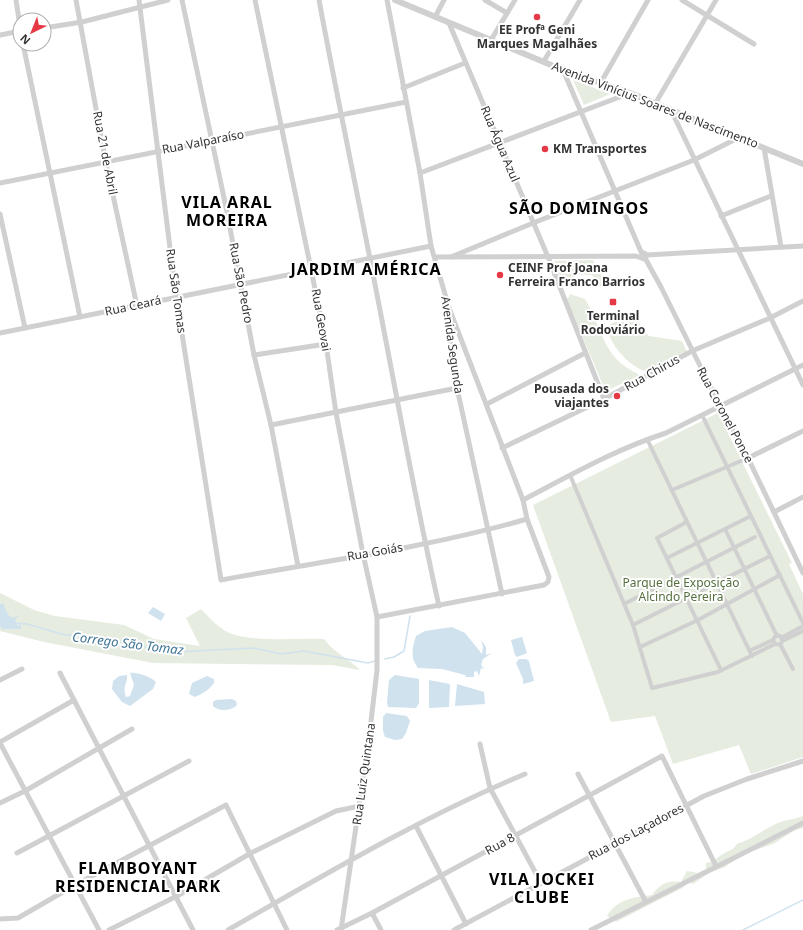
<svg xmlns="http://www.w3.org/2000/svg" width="803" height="930" viewBox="0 0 803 930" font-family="'Noto Sans',sans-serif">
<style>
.green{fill:#e6ecdf}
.water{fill:#cfe2ee}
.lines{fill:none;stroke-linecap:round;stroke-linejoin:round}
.stream{stroke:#cfe2ee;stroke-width:1.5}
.pedestrian{stroke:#d0d0d0;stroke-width:4}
.minor{stroke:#d0d0d0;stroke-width:5}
.tertiary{stroke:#d0d0d0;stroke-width:6}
.poi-dot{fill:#e63946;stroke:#fff;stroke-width:1.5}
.labels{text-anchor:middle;stroke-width:4;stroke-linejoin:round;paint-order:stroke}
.poi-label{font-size:12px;font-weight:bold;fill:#333;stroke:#fff}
.street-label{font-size:12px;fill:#333;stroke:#fff}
.park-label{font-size:12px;fill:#56703f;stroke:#fff}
.water-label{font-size:13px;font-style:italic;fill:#3f7597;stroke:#fff}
.district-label{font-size:16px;font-weight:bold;letter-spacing:1px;fill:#000;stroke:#fff}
</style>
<rect width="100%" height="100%" fill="#fff"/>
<g class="green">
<path d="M573 80 610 94 584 105Z"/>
<path d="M593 260 606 283 599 287 592 275 573 274 577 284 573 287C560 284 558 275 554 264L555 261Z"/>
<path d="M570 294 585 299C604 331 601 356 638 374V376L606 391 605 390 567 300Z"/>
<path d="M634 312 643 331 649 336 682 341 687 352C677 357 661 369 651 371 635 374 609 344 608 330L609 325Z"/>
<path d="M718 413 792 563 789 564 803 594V757L751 774 739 745 673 764 655 716 611 722 533 505Z"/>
<path d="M0 593 34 610 55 616 124 625 154 639 200 646 186 618 201 609C211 619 219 629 232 634 255 642 298 638 324 639 334 653 348 658 360 670L332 665 153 663 44 642 0 631Z"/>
<path d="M803 816V828L795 830 775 843 742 855 725 867 709 873 693 884 689 882 682 888 616 922 607 916C616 900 633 897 652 895 660 884 667 880 681 882L687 871 698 873 706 869V863C715 862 716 858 723 854 731 849 731 852 738 843 749 842 765 828 778 823 786 820 795 819 803 816Z"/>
</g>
<g class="water">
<path d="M3 603C6 609 6 615 13 618L19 615 15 620 18 626 21 624V629H2L0 626V604Z"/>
<path d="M153 607 165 614 161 621 148 613Z"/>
<path d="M452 627 465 633 482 654 483 647 481 640 486 647V655L492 653 483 659 481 665 484 669 481 668 479 676 477 671 474 672V677H466L465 675 442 669 418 668C410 658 412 648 416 636L425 631Z"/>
<path d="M522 637 527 653 517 657 515 655 511 640Z"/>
<path d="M519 659H526L529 661 534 681 523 684V679L516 663Z"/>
<path d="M130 673C137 672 151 677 156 682L153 689 130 706 122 702 112 689 113 681 119 676 127 675C128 684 122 685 126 697L130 696 134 685Z"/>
<path d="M395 675 419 679V703L416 708 388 707 387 702 389 680Z"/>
<path d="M207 676 214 679V683C209 690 202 694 195 697L189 694 192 683Z"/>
<path d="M429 680 450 684 449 707 429 708Z"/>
<path d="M457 684 484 692 485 704 455 706Z"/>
<path d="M232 699 236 701 237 705C231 711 219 712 213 706V702L216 700Z"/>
<path d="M386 713 407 716 410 721 406 733 402 739 395 740 385 737 383 731V717Z"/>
</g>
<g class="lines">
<g class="stream">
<path d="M14 623 27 624 65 635 97 637 174 652 254 648 281 654 304 651 368 663 375 661"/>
<path d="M385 659 394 657 404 651 410 616"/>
<path d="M743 930 803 900"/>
</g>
<g class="pedestrian">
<path d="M702 415 803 623"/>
<path d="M647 439 752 656"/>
<path d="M570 475 633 625 652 688 718 672 775 644"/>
<path d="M672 490 748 458"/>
<path d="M686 519 685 523 657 538 721 670"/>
<path d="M725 529 777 636"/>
<path d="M667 558 751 516"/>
<path d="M624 604 755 537"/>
<path d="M633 625 770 556"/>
<circle cx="778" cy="640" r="4.5"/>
<path d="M781 638 803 626"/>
<path d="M782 641 803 631"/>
<path d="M780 644 793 669"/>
<path d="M640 647 698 620 780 575"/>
<path d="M751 650 773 640"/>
</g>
<g class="minor">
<path d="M16 0 20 26"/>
<path d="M76 0 106 163 137 306"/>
<path d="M139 0 176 296 221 580C323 561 427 548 527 519"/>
<path d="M182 0 227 212 254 355 271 425 298 566"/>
<path d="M255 0 311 269 326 344 336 413 363 554 377 617V670L370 730 341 930"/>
<path d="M319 0C335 86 353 172 370 259 393 374 413 491 439 606"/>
<path d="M485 0 507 13"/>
<path d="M682 0 754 44"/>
<path d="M435 17 444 0"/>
<path d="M449 23 548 257 604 399"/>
<path d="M44 28 82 22 168 0"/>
<path d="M0 35 20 31"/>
<path d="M491 40 515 0"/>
<path d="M23 44 80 317"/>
<path d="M544 61 580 0"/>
<path d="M563 70 642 254"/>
<path d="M600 84 648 0"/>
<path d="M403 88 465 63"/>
<path d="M655 104 716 0"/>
<path d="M671 110 803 385"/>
<path d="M764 148 781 247"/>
<path d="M420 173 630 93"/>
<path d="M0 183 406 102"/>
<path d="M0 214 25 328"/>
<path d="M721 216 771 196"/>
<path d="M644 253 647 255 803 246"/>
<path d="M435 257 636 256 644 259 646 257"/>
<path d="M451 257 533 223 694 160 738 138"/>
<path d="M645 258 661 287 720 406 748 458 803 573"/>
<path d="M449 309 447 318 457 388 502 594"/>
<path d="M0 333 431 246"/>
<path d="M254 355 326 344"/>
<path d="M487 404 585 353"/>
<path d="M271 425 457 388"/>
<path d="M502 448 604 399 692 351 770 318 803 301"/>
<path d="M748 458 803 431"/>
<path d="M523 500C569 476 616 449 666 433L803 365"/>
<path d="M774 512 803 497"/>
<path d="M377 617 544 585 548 582 549 577 527 519 523 500 449 308 431 246 420 173 387 0"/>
<path d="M60 673 193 930"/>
<path d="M0 680 22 669"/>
<path d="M0 742 74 700"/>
<path d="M0 743 99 930"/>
<path d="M480 744 490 788 541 883"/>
<path d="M578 774 646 902"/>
<path d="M0 803 25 791 132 729"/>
<path d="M416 826 466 924"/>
<path d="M17 853 189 761"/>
<path d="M372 913 381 930"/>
<path d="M0 919 18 918 75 885 226 805 287 930"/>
<path d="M109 930 177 896 251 853 336 811 360 806"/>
<path d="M228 930C324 875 422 817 525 774"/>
<path d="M337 930 372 913 662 756 716 866"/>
<path d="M454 930 704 796 747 779 803 761"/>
<path d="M591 930 803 823"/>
</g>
<path class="tertiary" d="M395 0 563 70 630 93 803 164"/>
</g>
<g class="poi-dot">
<circle cx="537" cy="17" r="4"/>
<circle cx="545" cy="149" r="4"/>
<circle cx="500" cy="275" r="4"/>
<rect x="609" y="298" width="8" height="8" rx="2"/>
<circle cx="617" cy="396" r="4"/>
</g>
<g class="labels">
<g class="poi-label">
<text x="537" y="34">EE Profª Geni<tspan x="537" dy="14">Marques Magalhães</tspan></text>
<text x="553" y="153" text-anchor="start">KM Transportes</text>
<text x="508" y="272" text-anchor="start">CEINF Prof Joana<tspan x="508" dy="14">Ferreira Franco Barrios</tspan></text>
<text x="613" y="320">Terminal<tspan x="613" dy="14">Rodoviário</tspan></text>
<text x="609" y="393" text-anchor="end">Pousada dos<tspan x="609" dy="14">viajantes</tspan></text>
</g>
<g class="street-label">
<text transform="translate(655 105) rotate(21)" y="4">Avenida Vinícius Soares de Nascimento</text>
<text transform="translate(203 142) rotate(-11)" y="4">Rua Valparaíso</text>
<text transform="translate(500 144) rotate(67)" y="4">Rua Água Azul</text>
<text transform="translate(105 153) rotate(79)" y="4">Rua 21 de Abril</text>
<text transform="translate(241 283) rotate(79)" y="4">Rua São Pedro</text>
<text transform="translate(176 291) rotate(82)" y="4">Rua São Tomas</text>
<text transform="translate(133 306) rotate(-12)" y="4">Rua Ceará</text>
<text transform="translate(321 320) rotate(80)" y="4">Rua Geovai</text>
<text transform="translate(452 345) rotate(82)" y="4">Avenida Segunda</text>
<text transform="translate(652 373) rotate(-29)" y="4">Rua Chirus</text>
<text transform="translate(725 415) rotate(62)" y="4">Rua Coronel Ponce</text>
<text transform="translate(375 552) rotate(-10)" y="4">Rua Goiás</text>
<text transform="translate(364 774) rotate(-82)" y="4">Rua Luiz Quintana</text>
<text transform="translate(636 832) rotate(-28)" y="4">Rua dos Laçadores</text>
<text transform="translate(500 844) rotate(-29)" y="4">Rua 8</text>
</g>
<g class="park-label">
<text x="681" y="587">Parque de Exposição<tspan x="681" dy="14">Alcindo Pereira</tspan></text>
</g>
<g class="water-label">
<text transform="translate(128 643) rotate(7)" y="5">Corrego São Tomaz</text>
</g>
<g class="district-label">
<text x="227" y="208">VILA ARAL<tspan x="227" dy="18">MOREIRA</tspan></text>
<text x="579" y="214">SÃO DOMINGOS</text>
<text x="366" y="275">JARDIM AMÉRICA</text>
<text x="138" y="874">FLAMBOYANT<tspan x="138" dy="18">RESIDENCIAL PARK</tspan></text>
<text x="542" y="885">VILA JOCKEI<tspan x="542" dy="18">CLUBE</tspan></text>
</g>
</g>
<g transform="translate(32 32) rotate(223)"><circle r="19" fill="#ffffff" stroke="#adadad"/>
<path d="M0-3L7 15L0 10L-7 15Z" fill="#e63946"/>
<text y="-6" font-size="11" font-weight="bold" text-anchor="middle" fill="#333333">N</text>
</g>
</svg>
